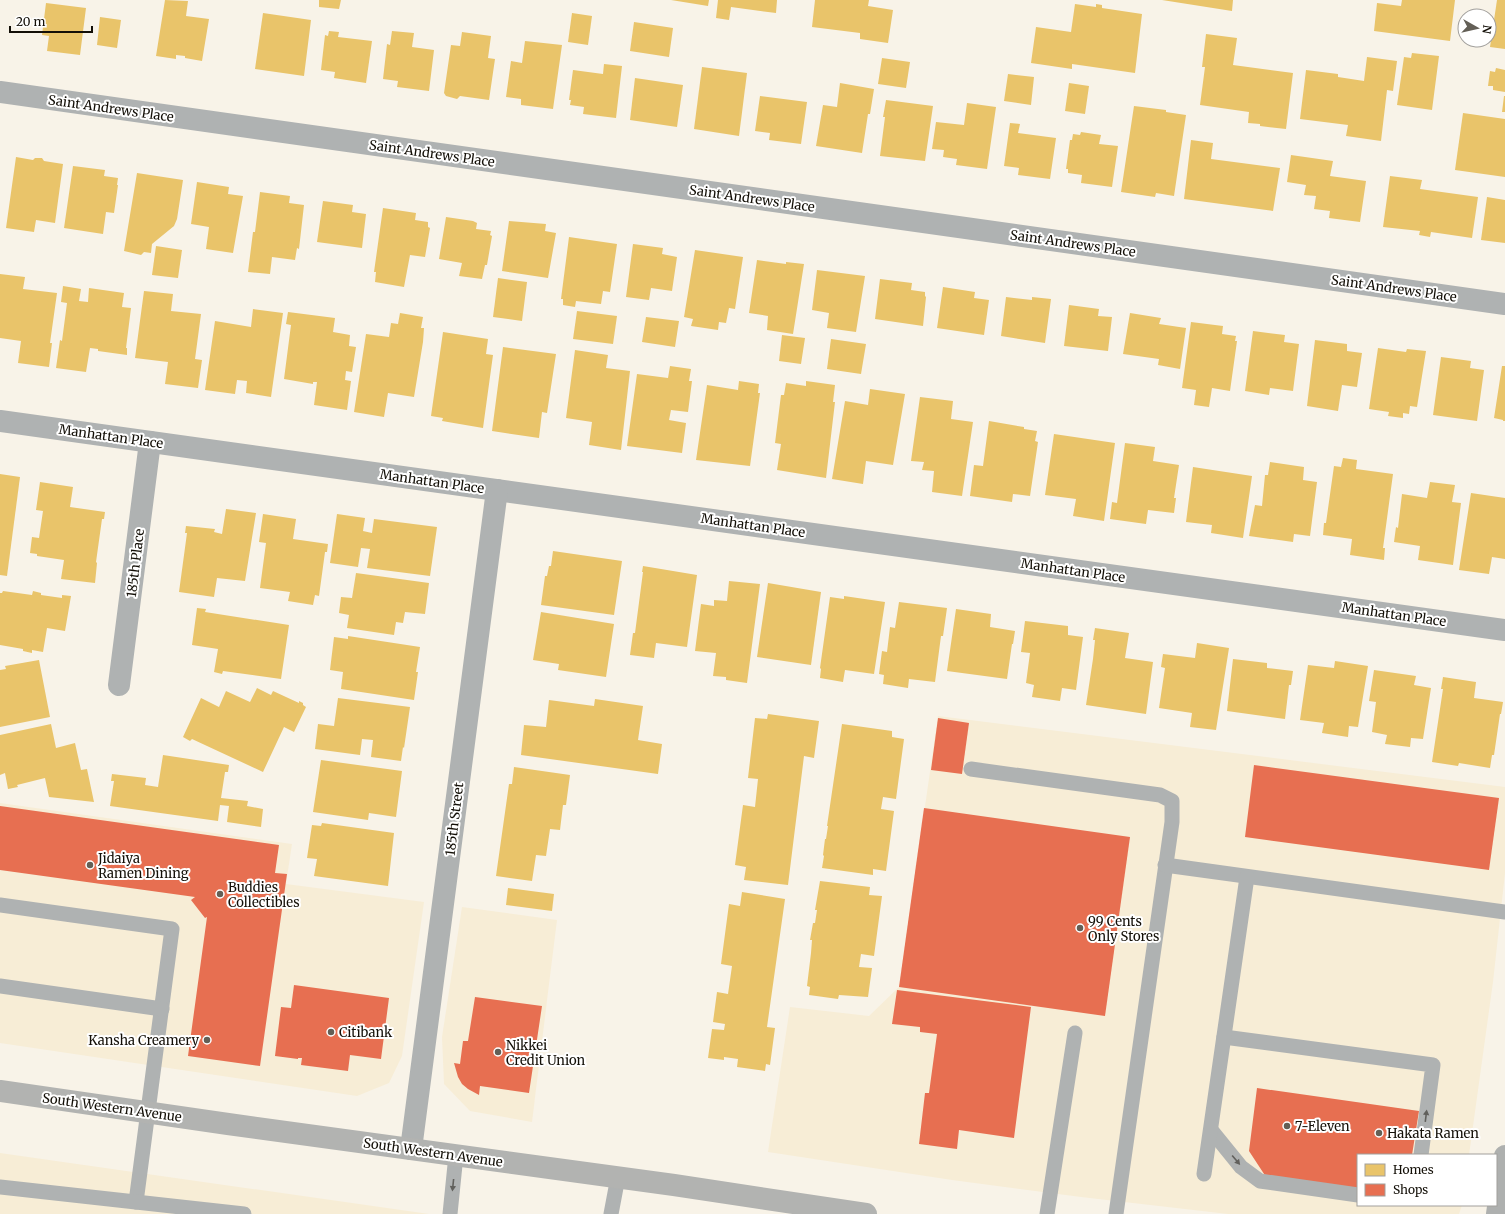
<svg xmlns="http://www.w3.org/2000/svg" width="1505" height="1214" viewBox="0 0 1505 1214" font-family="Merriweather,serif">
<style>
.built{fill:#f7edd6}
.homes{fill:#e9c46a}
.shops{fill:#e76f51}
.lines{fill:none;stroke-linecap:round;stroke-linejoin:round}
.lane{stroke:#afb2b2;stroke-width:15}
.street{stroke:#afb2b2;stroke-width:22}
.secondary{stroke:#aeb0af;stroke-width:22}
.primary{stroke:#b2b3b1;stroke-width:22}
.oneway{fill:#61605c}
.poi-dot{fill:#635f56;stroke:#fff;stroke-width:1.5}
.labels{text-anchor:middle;stroke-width:4;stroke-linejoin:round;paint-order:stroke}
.street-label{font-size:13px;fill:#130f07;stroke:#fff}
.poi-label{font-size:13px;fill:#130f07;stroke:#fff;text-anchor:start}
</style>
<rect width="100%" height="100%" fill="#f8f3e8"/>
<g class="built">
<path d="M938 716 1505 787V873L1493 982 1469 1155H1358V1205H1462L1459 1214H1228L1081 1197 952 1180 768 1152 790 1007 869 1016 899 987Z"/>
<path d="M0 803 292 844 286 884 424 902 402 1056 389 1083 357 1096 0 1043Z"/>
<path d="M462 907 557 920 532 1122 470 1111 444 1084 442 1037Z"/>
<path d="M0 1153 429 1214H0Z"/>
</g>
<g class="homes">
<path d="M165 0 188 1 186 16 209 19 202 61 185 58V56L176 55V59L156 56Z"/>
<path d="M319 0H341L339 9 319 7Z"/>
<path d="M671 0H709L708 6Z"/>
<path d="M718 0H777L776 13 731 7 729 20 716 18Z"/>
<path d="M815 0H869L868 6 893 10 888 43 860 39V33L812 27Z"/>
<path d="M1162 0H1233L1232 11Z"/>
<path d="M1402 0H1455L1450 41 1374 31 1377 3 1401 6Z"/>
<path d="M1497 0H1505V49L1490 47Z"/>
<path d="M46 3 86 8 80 55 47 51 49 36 42 35Z"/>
<path d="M1075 4 1096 7V4L1102 5V8L1142 14 1135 73 1072 64V69L1031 63 1036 27 1071 32Z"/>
<path d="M263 13 311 20 304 76 255 69Z"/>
<path d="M572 13 592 16 588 45 568 42Z"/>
<path d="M100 17 121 20 117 48 97 45Z"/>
<path d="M634 22 673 28 669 57 630 51Z"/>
<path d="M329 31 339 32 338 37 372 41 366 83 334 78 335 72 321 70 325 35 328 36Z"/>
<path d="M392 31 414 33 412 47 434 50 429 91 397 87 398 81 383 79 387 44 390 45Z"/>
<path d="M462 32 491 36 488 58 495 59 489 100 460 96 457 99 446 96 444 93 451 45 460 46Z"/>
<path d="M1206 34 1237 38 1233 65 1293 73 1286 129 1260 126V124L1248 123 1249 112 1200 105 1205 67H1202Z"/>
<path d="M525 41 562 45 553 109 521 105V99L506 97 511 61 522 63Z"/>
<path d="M1412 53 1439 56 1432 110 1397 105 1404 57 1411 58Z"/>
<path d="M1367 57 1397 61 1393 91 1387 90 1381 141 1346 136 1348 125 1300 119 1306 70 1338 74V77L1364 81Z"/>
<path d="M882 58 910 62 906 88 878 84Z"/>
<path d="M604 64 622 66 616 118 583 114 584 107 570 105 571 100H569L573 70 603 74Z"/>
<path d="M702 67 747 73 739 136 694 129Z"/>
<path d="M1496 68 1505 70V92L1493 90V86H1488L1490 71 1495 72Z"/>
<path d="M1008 74 1034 77 1031 105 1004 101Z"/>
<path d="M635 78 683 85 677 127 630 120Z"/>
<path d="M840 83 874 89 870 114H868L862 153 816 146 823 105 837 107Z"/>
<path d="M1069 83 1089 86 1085 114 1065 111Z"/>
<path d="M760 96 807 102 801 144 769 140 770 133 755 131Z"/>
<path d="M1504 96H1505V112H1502Z"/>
<path d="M886 100 933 106 925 161 880 156 885 117H883Z"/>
<path d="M967 103 996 107 987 169 956 165 957 159 943 157 944 150 932 149 936 122 964 125Z"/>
<path d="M1134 106 1166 110V112L1186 115 1174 196 1156 193 1155 197 1121 192Z"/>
<path d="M1463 113 1505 119V177L1455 170Z"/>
<path d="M1010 123 1020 124 1018 133 1056 138 1050 179 1018 175 1019 168 1004 166Z"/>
<path d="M1081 132 1101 135 1099 144 1118 146 1112 187 1081 183 1082 175 1068 173V169H1066L1070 140H1072L1073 134 1080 135Z"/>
<path d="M1191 140 1213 143 1211 159 1280 168 1273 211 1184 199Z"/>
<path d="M1291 155 1333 161 1330 176 1366 181 1360 222 1329 218 1330 211 1314 209 1316 196 1304 195 1306 185 1287 182Z"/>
<path d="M16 157 33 160 35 158H42L44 161 63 164 55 223 36 220 34 232 6 228Z"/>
<path d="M73 166 105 170 104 176 118 178 117 185H118L114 213 106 212 103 234 64 228Z"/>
<path d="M137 173 183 180 177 219 174 226 152 244 151 253 144 252 141 255 124 251Z"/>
<path d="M1390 176 1422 180 1420 189 1478 197 1472 238 1431 232 1430 237 1419 235 1420 231 1383 227Z"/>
<path d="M197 182 229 187 228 194 243 196 233 253 206 249 209 227 191 224Z"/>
<path d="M260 192 290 196 289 203 304 205 299 249 297 248 295 260 272 257 270 274 248 272 253 232H255Z"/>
<path d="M1487 197 1505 200V243L1481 240Z"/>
<path d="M323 201 353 205 352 212 366 214 362 248 317 242Z"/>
<path d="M383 208 416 213 415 220 428 222V227L430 228 425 257 410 255 404 287 375 282 376 272H374Z"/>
<path d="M446 217 473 221 477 223 476 229 491 231 490 235 492 236 487 265H485L482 279 459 276 462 263 439 259Z"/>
<path d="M509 221 546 224 545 231 556 233 548 278 502 271Z"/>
<path d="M569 237 617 244 610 292 603 291 601 304 576 301 575 307 563 305V299H561Z"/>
<path d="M633 244 663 248 662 254 677 257 672 291 651 288 649 300 626 297Z"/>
<path d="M156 246 182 250 178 278 152 275Z"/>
<path d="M695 250 743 257 735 309 729 308 726 323 719 322 718 330 691 326 693 319 684 317Z"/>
<path d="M757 260 786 264V262L804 264 793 334 767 330 768 316 749 313Z"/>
<path d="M817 270 865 276 856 332 827 328 829 313 812 310Z"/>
<path d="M0 274 25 277 23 289 57 293 50 343H52L49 367 18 363 21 341 0 338Z"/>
<path d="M498 278 527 282 522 321 493 317Z"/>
<path d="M880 279 912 283 911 290 925 292V296L926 297 923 326 875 319Z"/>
<path d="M63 286 81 289 79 301 88 302 89 288 124 293 122 307 131 308 126 348H127V355L98 351V349L90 348 86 372 56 368 60 340 62 341 67 303 61 302Z"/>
<path d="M943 287 975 292 974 298 989 300 984 335 937 328Z"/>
<path d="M144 291 173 294 171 311 201 314 195 359 202 360 198 388 165 384 168 362 135 358Z"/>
<path d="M1006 297 1032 300V297L1051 299 1045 343 1001 336Z"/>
<path d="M1069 305 1099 309 1098 316 1112 317 1108 351 1064 346Z"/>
<path d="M253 309 283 313 271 397 246 393 247 381 237 380 235 394 205 390 215 321 251 327Z"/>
<path d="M577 311 617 316 613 344 573 339Z"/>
<path d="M288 312 335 318 333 332 350 335 349 346 356 347 352 372 346 371 345 380 351 381 347 410 314 405 317 382H313V384L284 379 291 325 286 324Z"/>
<path d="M400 313 423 317 421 328H424L423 342 414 397 388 393 384 417 354 412 366 334 389 337 391 323 398 324Z"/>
<path d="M1130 313 1161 318 1159 324 1186 328 1180 369 1158 365 1159 359 1123 354Z"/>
<path d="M646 317 679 321 675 347 642 342Z"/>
<path d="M1191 322 1223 326 1222 334 1236 336 1235 341H1237L1230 391 1212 388 1209 407 1194 405 1196 390 1182 388Z"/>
<path d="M1253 331 1285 335 1284 342 1299 344 1293 391 1270 388 1269 395 1245 391Z"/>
<path d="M443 332 488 339 486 354 493 355 483 428 442 421 443 418 431 416Z"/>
<path d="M782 335 805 338 801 364 779 361Z"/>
<path d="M831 339 866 344 861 374 827 369Z"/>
<path d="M1315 340 1347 344V351L1362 353 1357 387 1342 385 1338 411 1307 406Z"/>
<path d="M503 347 556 354 547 413 542 412 539 438 492 431Z"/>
<path d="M1378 348 1406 352 1407 349 1426 351 1417 407 1410 406 1409 414 1403 413V418L1388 416 1389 412 1369 409Z"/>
<path d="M575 350 608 355 606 368 630 371 621 450 589 445 592 422 566 418Z"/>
<path d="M1441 357 1471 361 1470 368 1484 370 1477 421 1433 415Z"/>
<path d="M670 366 691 369 689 381H692L688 412 671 410 669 420 686 423 682 453 627 446 637 374 668 378Z"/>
<path d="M1502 366H1505V421H1503V420L1494 418Z"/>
<path d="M739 381 759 384 758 393H760L750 466 696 460 707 385 738 390Z"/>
<path d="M806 381 835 385 833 402H835L826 478 777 470 781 444 775 443 781 395H784L786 383 806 386Z"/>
<path d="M870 389 905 394 893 465 866 461 863 484 832 479 845 401 868 405Z"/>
<path d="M920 397 953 401 951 419 973 422 962 496 932 492 934 471 922 470 924 462 911 461Z"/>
<path d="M989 421 1024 427V429L1037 431 1035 441 1038 442 1030 496 1013 494 1012 502 970 496 974 465 983 466Z"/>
<path d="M1054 434 1115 443 1104 521 1073 516 1076 499 1045 495Z"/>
<path d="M1125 443 1155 447 1153 461 1179 465 1174 498H1176L1174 513 1148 510 1146 524 1110 519 1112 502 1117 503Z"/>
<path d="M1343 458 1357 460 1356 469 1393 474 1383 548H1385L1384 560 1350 555 1352 539 1323 535 1324 523H1326L1334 466 1341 467Z"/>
<path d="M1270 462 1304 467 1303 480 1317 482 1310 536 1294 534 1293 542 1249 536 1255 505 1262 506 1265 475H1268Z"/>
<path d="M1193 467 1252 476 1243 538 1211 533 1212 525 1186 522Z"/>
<path d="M0 474 20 477 7 576 0 575Z"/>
<path d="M40 482 73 487 70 507 105 512 104 519H102L96 562 97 563 95 583 61 579 64 560 37 556V554L30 553 32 537 39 538 43 511 36 510Z"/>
<path d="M1430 482 1455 485 1452 502 1461 503 1453 565 1418 560 1420 546 1394 542 1396 527 1398 528 1402 494 1427 498Z"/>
<path d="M1471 493 1505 498V559L1492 557 1489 574 1459 570Z"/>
<path d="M226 509 256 513 245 581 217 578 214 597 179 592 187 533H185L186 526 215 529 214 532 222 534Z"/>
<path d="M263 514 296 519 293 539 328 544 327 552H325L319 596 315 595 313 605 288 601 290 592 260 588 266 543 259 542Z"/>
<path d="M337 514 365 518 363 531 372 533 374 519 437 527 430 576 367 568 370 549 361 548 358 567 330 563Z"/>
<path d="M553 551 622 561 614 615 541 605 545 576H547L549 566H551Z"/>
<path d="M643 566 697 575 687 647 656 643 654 658 630 655 633 633H635L643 572H642Z"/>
<path d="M356 573 429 583 425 614 405 612 403 623 396 622 394 635 347 628 349 615 339 613 341 597 352 598Z"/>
<path d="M729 581 760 584 747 683 726 680V677L713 676 716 653 695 651 701 604 714 606V600L727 601Z"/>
<path d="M768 583 821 592 811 665 757 657Z"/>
<path d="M3 591 32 595 33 591 41 593V595L62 598V595L71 596 65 631 47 628 43 652 32 650V653L23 651V649L0 645V593H2Z"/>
<path d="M844 596 885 602 874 674 845 670 843 682 820 678 821 669 820 668 830 597 844 599Z"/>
<path d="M899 602 947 608 943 636H941L935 682 909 679 908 688 883 684 884 675 879 674 882 651 887 652 890 627 895 628Z"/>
<path d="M197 608 206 609 205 612 289 625 281 679 223 671 222 674 214 672 218 649 192 645Z"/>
<path d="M956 609 991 614 990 627 1015 631 1013 644H1012L1007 679 947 671Z"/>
<path d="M541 612 614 624 606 677 558 670 559 664 533 660Z"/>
<path d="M1025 621 1068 626V635L1083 637 1076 690 1062 688 1060 701 1032 697 1034 685 1026 683 1030 653 1021 652Z"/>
<path d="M1095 628 1129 633 1125 658 1153 662 1146 714 1086 705 1093 659 1095 640H1093Z"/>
<path d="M348 636 420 647 416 672H418L414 700 341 689 343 672 330 670 334 637 348 639Z"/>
<path d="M1197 643 1229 648 1216 730 1190 727 1192 713 1159 708 1165 668 1161 667 1163 654 1195 658Z"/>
<path d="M1233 659 1267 663V668L1293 671 1291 685H1289L1285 719 1227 711Z"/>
<path d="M39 660 50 717 0 727V670L6 669 5 666Z"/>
<path d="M1335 661 1368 666 1358 727 1349 726 1348 737 1322 733 1324 723 1300 720 1308 665 1334 668Z"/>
<path d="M1374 670 1416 676 1414 685 1431 688 1423 739 1411 738 1410 747 1385 744 1387 735 1372 732 1376 702 1369 701Z"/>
<path d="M1443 677 1476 682 1474 698 1503 702 1501 714H1500L1494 755H1492L1490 768 1459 763 1458 766 1432 762 1443 689H1441Z"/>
<path d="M257 688 271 695 273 691 299 703V701L303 703V705L306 707 294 732 284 727 263 772 192 739 190 741 183 737 201 698 219 707 226 691 250 702Z"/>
<path d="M338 698 410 707 404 748 403 747 401 761 371 757 373 740 362 739 360 755 315 749 318 724 334 726Z"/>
<path d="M595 699 643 706 638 740 662 744 658 774 521 755 524 725 546 727 549 700 594 706Z"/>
<path d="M768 714 819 721 814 758 804 756 788 885 744 880 746 867 735 865 743 805 755 807 758 779 748 778 755 718 767 719Z"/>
<path d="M51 724 56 748 75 743 81 770 87 769 94 802 49 797 45 778 17 785 18 787 8 789 5 773 0 775V735Z"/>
<path d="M842 724 892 731V737L904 739 896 799 883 797 881 809 894 811 886 871 873 869V875L822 868 824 856 823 855 825 839H826L828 826H827Z"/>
<path d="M163 755 229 765 228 772H225L221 798 248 801 247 806 263 809 261 827 227 822 229 806 220 805 218 821 110 806 114 781H111L112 774 146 778 145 785 158 787Z"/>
<path d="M321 760 402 771 396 817 369 813 368 820 313 812Z"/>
<path d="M514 767 570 775 566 805H563L560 830 550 829 546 856 536 855 532 881 496 876 509 784H512Z"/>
<path d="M322 823 394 833 388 886 314 876 317 859 307 858 312 825 321 826Z"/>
<path d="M820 881 870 887 869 895 882 896 874 956 861 954 859 967 872 968 868 997 839 995 838 999 809 995 810 987 807 986 811 953 812 940H810L813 923H815L817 910H815Z"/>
<path d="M508 888 554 894 552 911 506 905Z"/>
<path d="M742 892 785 899 767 1027 775 1028 770 1065 766 1064 765 1071 737 1067 738 1059 724 1057V1060L708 1058 712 1029 724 1030 725 1024 713 1022 717 992 728 994 732 966 721 964 729 904 740 906Z"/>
</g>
<g class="shops">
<path d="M938 718 969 723 962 774 931 770Z"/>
<path d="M1254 765 1499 798 1489 870 1245 837Z"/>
<path d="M0 806 279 845 275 873 287 874 260 1066 188 1056 207 917 205 918 191 900 195 897 0 870Z"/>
<path d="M924 808 1130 837 1105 1016 899 987Z"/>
<path d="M294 985 389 998 381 1059 350 1055 348 1071 301 1065 302 1058H298V1059L275 1056 281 1007 291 1008Z"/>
<path d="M897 990 1031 1007 1014 1138 959 1130 957 1149 919 1144 925 1093H929L937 1034 920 1032V1027L892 1024Z"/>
<path d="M475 997 542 1006 529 1093 480 1086 479 1095 468 1089 462 1084 458 1077 454 1063 460 1064 463 1041H468Z"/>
<path d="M1257 1088 1419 1111 1412 1155H1358V1190L1266 1177 1249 1151Z"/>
</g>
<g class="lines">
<g class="lane">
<path d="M971 769 1160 795 1172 801V822L1116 1214"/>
<path d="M1165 865 1505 912"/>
<path d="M0 905 172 929 136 1202"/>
<path d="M0 986 162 1009"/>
<path d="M1224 1037 1433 1065 1421 1155"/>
<path d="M1211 1130 1241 1167 1260 1181 1358 1195"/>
<path d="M1204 1174 1247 877"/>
<path d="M0 1187 244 1214"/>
<path d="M450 1214 456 1155"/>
<path d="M611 1214 618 1177"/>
<path d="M1047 1214 1075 1033"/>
</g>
<g class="street">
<path d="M0 92 1505 304"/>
<path d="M0 421 1505 630"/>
<path d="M119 685 150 442"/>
<path d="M411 1149 497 490"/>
</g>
<path class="secondary" d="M1497 1214 1505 1156"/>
<path class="primary" d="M0 1091 228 1124 674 1185 866 1214"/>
</g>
<defs><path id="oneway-solid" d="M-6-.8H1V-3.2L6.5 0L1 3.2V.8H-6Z"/></defs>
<g class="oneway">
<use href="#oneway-solid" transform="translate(1426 1116) rotate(-83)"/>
<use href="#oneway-solid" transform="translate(1236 1160) rotate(50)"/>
<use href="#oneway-solid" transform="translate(453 1185) rotate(96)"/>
</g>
<g class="poi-dot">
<circle cx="90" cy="865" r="4"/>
<circle cx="220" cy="894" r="4"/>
<circle cx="1080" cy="928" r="4"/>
<circle cx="331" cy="1032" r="4"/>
<circle cx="207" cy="1040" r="4"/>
<circle cx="498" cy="1052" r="4"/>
<circle cx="1287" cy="1126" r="4"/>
<circle cx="1379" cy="1133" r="4"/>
</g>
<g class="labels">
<g class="street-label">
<text transform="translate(111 108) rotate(8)" y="5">Saint Andrews Place</text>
<text transform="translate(432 153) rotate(8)" y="5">Saint Andrews Place</text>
<text transform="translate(752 198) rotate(8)" y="5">Saint Andrews Place</text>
<text transform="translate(1073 243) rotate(8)" y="5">Saint Andrews Place</text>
<text transform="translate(1394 288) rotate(8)" y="5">Saint Andrews Place</text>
<text transform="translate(111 436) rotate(8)" y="5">Manhattan Place</text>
<text transform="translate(432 481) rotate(8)" y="5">Manhattan Place</text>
<text transform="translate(753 525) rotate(8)" y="5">Manhattan Place</text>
<text transform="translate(135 563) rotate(-83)" y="5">185th Place</text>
<text transform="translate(1073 570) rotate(8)" y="5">Manhattan Place</text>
<text transform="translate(1394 614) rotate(8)" y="5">Manhattan Place</text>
<text transform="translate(454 819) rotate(-83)" y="5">185th Street</text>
<text transform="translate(112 1107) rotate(8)" y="5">South Western Avenue</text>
<text transform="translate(433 1152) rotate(8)" y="5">South Western Avenue</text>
</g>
<g class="poi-label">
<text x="98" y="863">Jidaiya<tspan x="98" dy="15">Ramen Dining</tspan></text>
<text x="228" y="892">Buddies<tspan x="228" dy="15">Collectibles</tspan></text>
<text x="1088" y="926">99 Cents<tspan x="1088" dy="15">Only Stores</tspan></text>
<text x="339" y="1037">Citibank</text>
<text x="199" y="1045" text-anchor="end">Kansha Creamery</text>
<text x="506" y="1050">Nikkei<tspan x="506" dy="15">Credit Union</tspan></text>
<text x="1295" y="1131">7-Eleven</text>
<text x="1387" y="1138">Hakata Ramen</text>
</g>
</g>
<rect x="1357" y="1154" width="140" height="52" fill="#ffffff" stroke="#a19f9c"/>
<rect x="1365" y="1164" width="20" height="12" fill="#e9c46a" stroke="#a19f9c"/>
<text x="1393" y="1174" font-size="12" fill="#130f07">Homes</text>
<rect x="1365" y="1184" width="20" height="12" fill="#e76f51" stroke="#a19f9c"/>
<text x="1393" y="1194" font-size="12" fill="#130f07">Shops</text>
<g transform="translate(1477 28) rotate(98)"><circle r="19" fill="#ffffff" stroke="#a19f9c"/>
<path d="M0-3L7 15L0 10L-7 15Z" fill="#635f56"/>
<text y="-6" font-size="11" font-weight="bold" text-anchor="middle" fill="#130f07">N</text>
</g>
<path d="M10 26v6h82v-6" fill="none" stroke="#130f07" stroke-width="2"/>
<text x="16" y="26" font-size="12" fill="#130f07" stroke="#ffffff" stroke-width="3" paint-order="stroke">20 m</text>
</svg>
